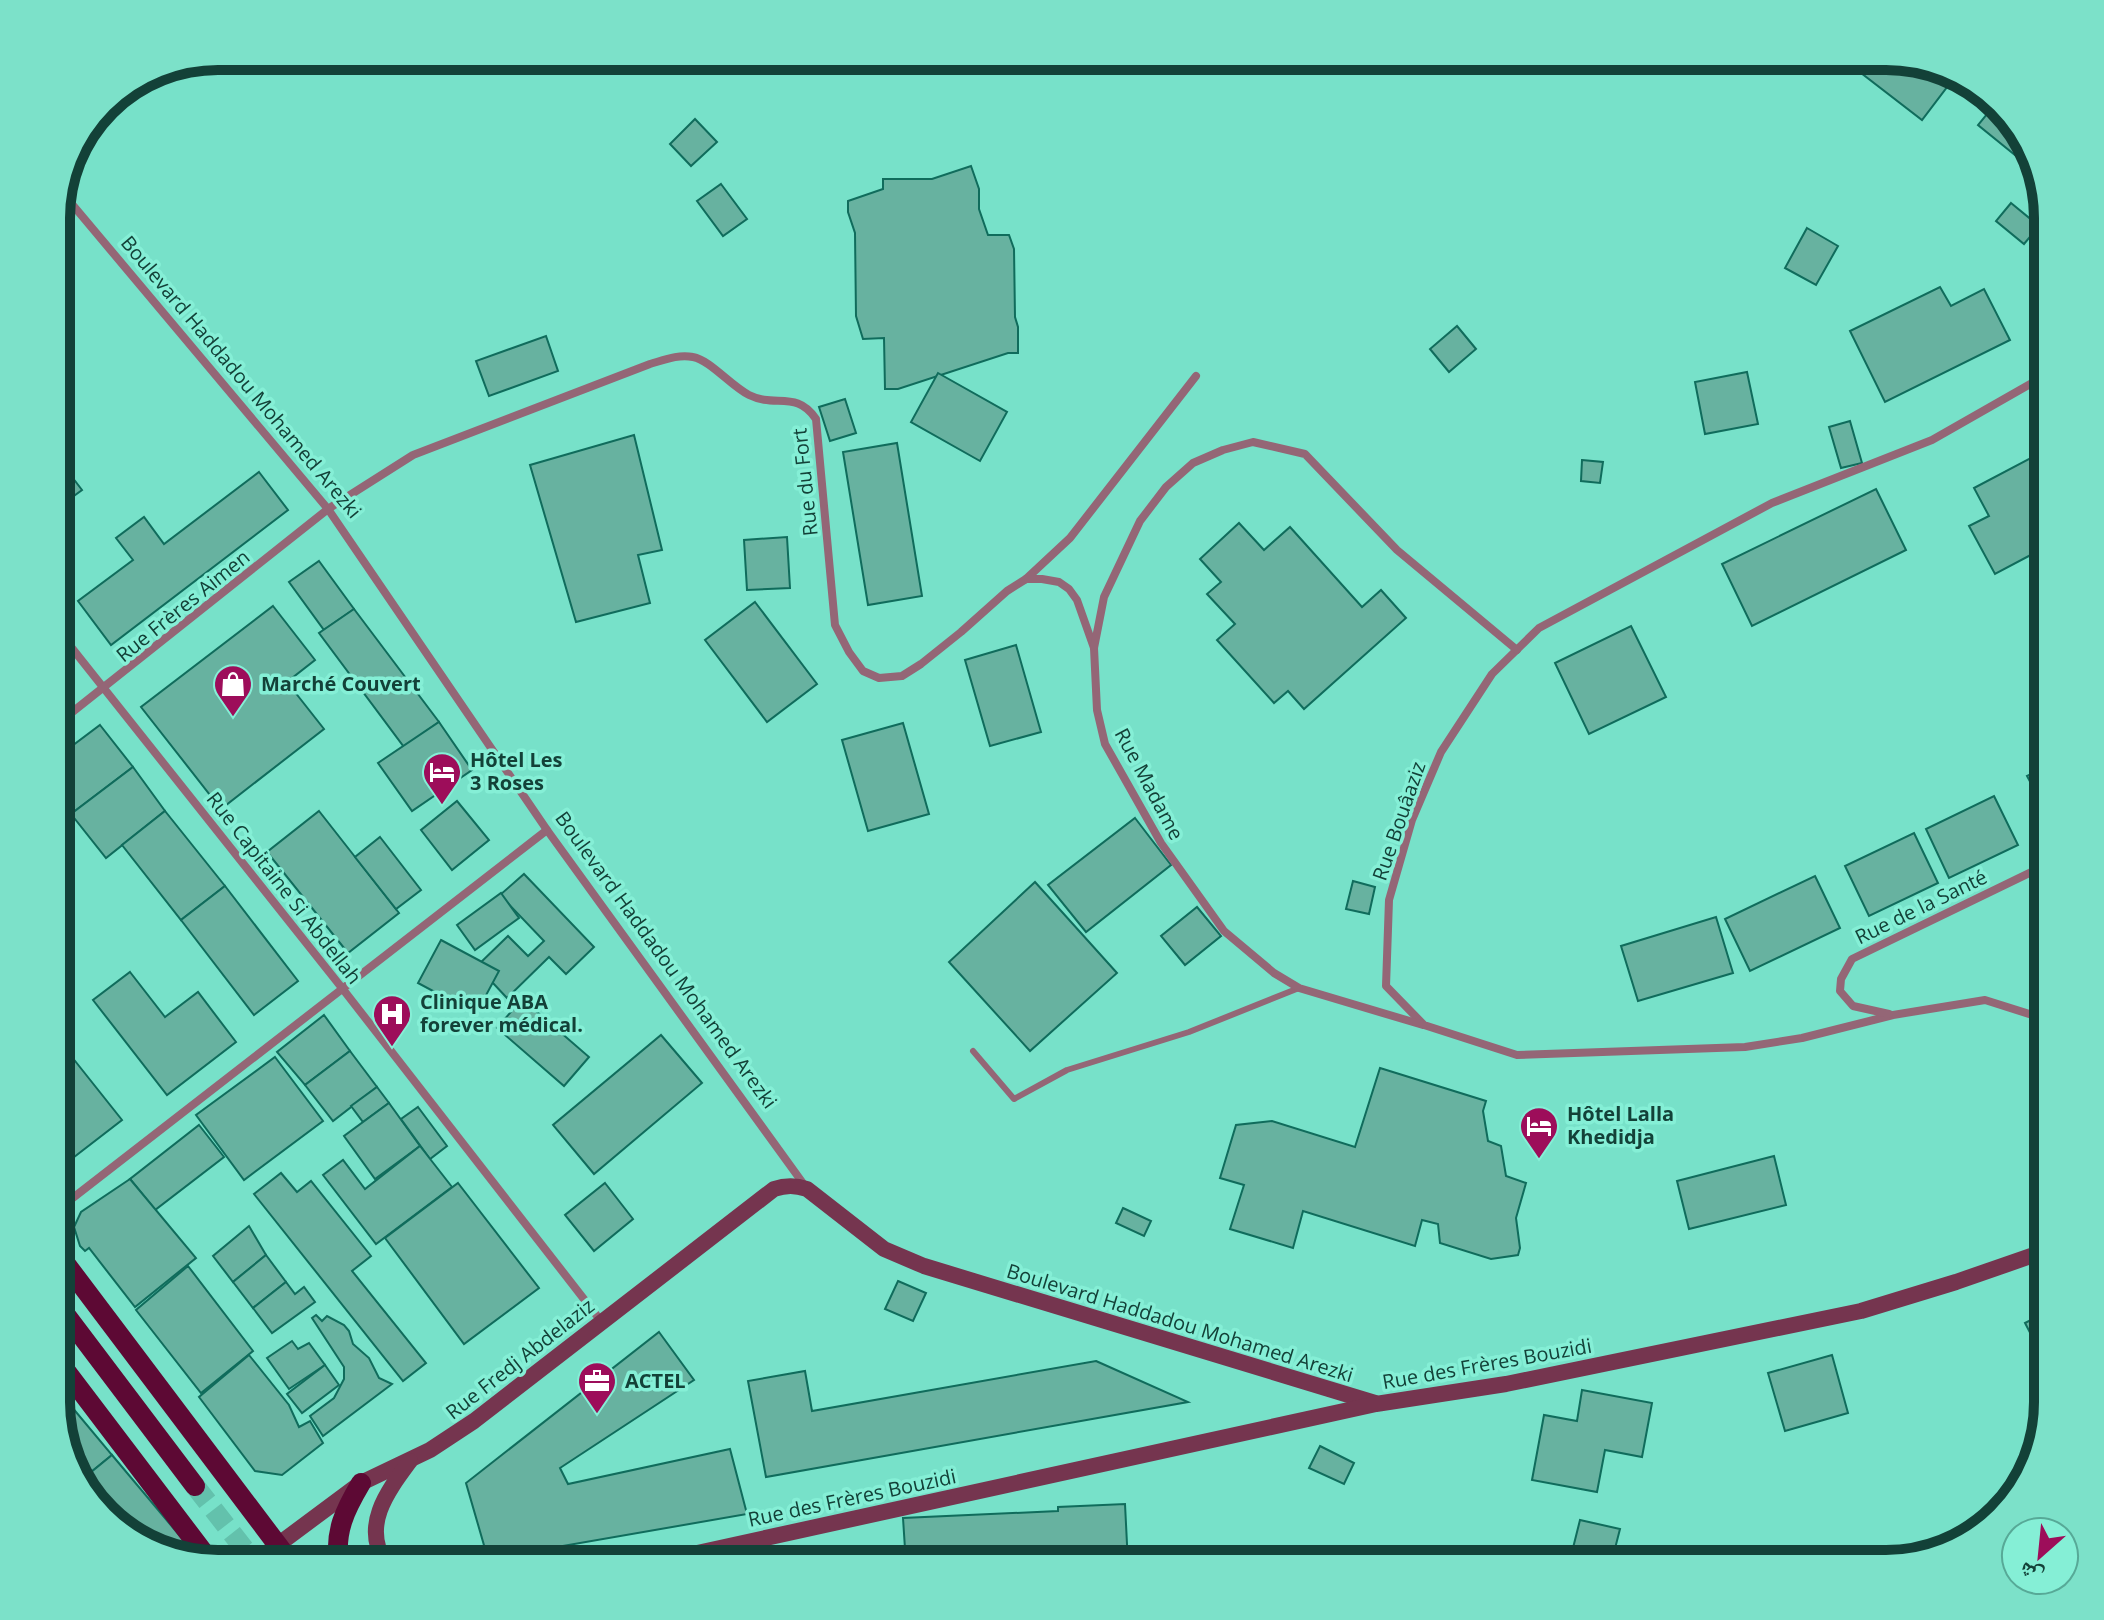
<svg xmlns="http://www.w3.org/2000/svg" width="2104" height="1620" viewBox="0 0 2104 1620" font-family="'Open Sans','Noto Naskh Arabic',sans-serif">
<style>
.building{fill:#67b2a0;stroke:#106c5c;stroke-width:2}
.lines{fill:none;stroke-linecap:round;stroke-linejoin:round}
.primary-tunnel{stroke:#63c1ac;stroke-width:20;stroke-dasharray:20 10;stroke-linecap:butt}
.service{stroke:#946676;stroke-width:6}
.minor{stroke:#946676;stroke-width:8}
.secondary{stroke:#75354f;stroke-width:16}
.primary{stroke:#5d0934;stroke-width:20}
.labels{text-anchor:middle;stroke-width:7;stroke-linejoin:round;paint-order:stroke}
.street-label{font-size:20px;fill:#134138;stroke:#85efd6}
.poi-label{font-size:20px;font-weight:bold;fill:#134138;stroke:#85efd6;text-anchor:start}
.rim{fill:none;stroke:#134138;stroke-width:10}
</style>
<rect width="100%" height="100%" fill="#77e1c9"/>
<g class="building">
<path d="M1347 56H1377L1355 69Z"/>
<path d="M1839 56H1886L1985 90 1989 94 1981 104 1951 82 1922 120Z"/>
<path d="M1996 103 2031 146 2037 173 1978 125Z"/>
<path d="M695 119 717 142 691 166 670 144Z"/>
<path d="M971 166 979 189V209L988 235H1009L1014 249 1015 317 1018 327V353H1008L898 389H885L884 338 863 339 856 316 855 233 848 212V201L883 189V179H932Z"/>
<path d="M721 184 747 219 723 236 697 201Z"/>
<path d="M2011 203 2039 226 2024 244 1996 221Z"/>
<path d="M1807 228 1838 246 1816 285 1785 268Z"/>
<path d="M1940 287 1951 306 1984 289 2010 340 1885 402 1850 331Z"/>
<path d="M1457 326 1476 349 1449 372 1430 349Z"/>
<path d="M546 336 558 371 489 396 476 361Z"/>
<path d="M1747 372 1758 424 1705 434 1695 382Z"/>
<path d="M938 373 1007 412 980 461 911 422Z"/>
<path d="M845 399 856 433 830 441 819 407Z"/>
<path d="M1850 421 1862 463 1841 468 1829 427Z"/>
<path d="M634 435 662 550 638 555 650 603 576 622 530 465Z"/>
<path d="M897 443 922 596 868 605 843 452Z"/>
<path d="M2048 449V560L2042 549 1995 574 1969 526 1989 516 1974 488Z"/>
<path d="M56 456 82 490 56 509Z"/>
<path d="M1582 460 1603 462 1600 483 1581 481Z"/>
<path d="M259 472 288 510 111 645 78 601 133 560 116 538 144 517 164 544Z"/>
<path d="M1876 489 1906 550 1752 626 1722 564Z"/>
<path d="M1239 523 1264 550 1290 527 1362 607 1381 590 1406 618 1304 709 1288 691 1274 703 1217 640 1235 624 1207 594 1221 582 1200 559Z"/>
<path d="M787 537 790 588 747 590 744 540Z"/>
<path d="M319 561 354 609 324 630 289 582Z"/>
<path d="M755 602 817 684 767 722 705 640Z"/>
<path d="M273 606 315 660 287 682 324 729 221 809 141 707Z"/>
<path d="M354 609 439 722 404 747 319 633Z"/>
<path d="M1631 626 1666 697 1589 734 1555 663Z"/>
<path d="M1016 645 1041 732 990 746 965 660Z"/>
<path d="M439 722 472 770 412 811 378 763Z"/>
<path d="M903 723 929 814 868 831 842 740Z"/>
<path d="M100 725 133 767 71 814 56 794V758Z"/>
<path d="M2048 743V806L2044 808 2027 776 2044 768 2035 750Z"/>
<path d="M133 767 165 811 106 858 71 814Z"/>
<path d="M1994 796 2018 845 1949 878 1926 829Z"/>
<path d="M457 801 489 840 452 870 421 830Z"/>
<path d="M165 811 225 886 181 920 122 845Z"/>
<path d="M319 811 399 913 348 953 267 852Z"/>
<path d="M1135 818 1171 865 1086 932 1048 885Z"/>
<path d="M1914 833 1938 883 1869 916 1845 866Z"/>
<path d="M380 837 421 890 396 909 355 857Z"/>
<path d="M524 874 594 947 566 974 549 957 507 998 477 966 508 936 528 956 544 941 500 895Z"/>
<path d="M1815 876 1840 928 1750 971 1725 919Z"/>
<path d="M1353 881 1375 887 1369 914 1346 909Z"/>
<path d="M1035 882 1117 973 1030 1051 949 962Z"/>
<path d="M225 886 298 981 254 1015 181 920Z"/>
<path d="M501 893 519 918 475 950 457 925Z"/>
<path d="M1197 907 1221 936 1185 965 1161 936Z"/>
<path d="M1716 917 1733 973 1638 1001 1621 946Z"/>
<path d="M441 940 499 971 476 1014 418 983Z"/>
<path d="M130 972 165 1017 198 992 236 1042 167 1095 93 1000Z"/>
<path d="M522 999 589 1057 564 1086 497 1028Z"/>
<path d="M324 1015 350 1051 305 1085 277 1052Z"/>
<path d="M661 1035 702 1083 594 1174 553 1125Z"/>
<path d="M56 1037 122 1120 56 1171Z"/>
<path d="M350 1051 377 1087 333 1121 305 1085Z"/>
<path d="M275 1057 323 1121 244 1180 196 1115Z"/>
<path d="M1380 1068 1486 1101 1483 1111 1488 1141 1501 1146 1506 1176 1526 1183 1516 1218 1520 1248 1518 1255 1491 1259 1440 1243 1438 1224 1422 1220 1415 1246 1303 1211 1293 1248 1230 1229 1244 1185 1220 1178 1236 1125 1272 1121 1355 1147Z"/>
<path d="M377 1087 389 1103 363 1122 351 1106Z"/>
<path d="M389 1103 420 1146 375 1179 344 1136Z"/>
<path d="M418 1107 447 1146 430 1159 401 1119Z"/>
<path d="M199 1125 224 1157 155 1210 130 1179Z"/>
<path d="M420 1146 452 1187 376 1244 323 1175 343 1160 365 1189Z"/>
<path d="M1774 1156 1786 1205 1689 1229 1677 1181Z"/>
<path d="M281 1173 297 1192 311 1181 371 1256 352 1271 426 1363 403 1381 254 1194Z"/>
<path d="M130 1179 196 1258 135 1307 89 1248 85 1251 80 1246 74 1227 81 1212Z"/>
<path d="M458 1183 539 1288 464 1344 385 1238Z"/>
<path d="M605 1183 633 1219 594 1251 565 1215Z"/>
<path d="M1123 1208 1151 1221 1144 1236 1116 1223Z"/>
<path d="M249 1226 266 1255 233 1282 213 1256Z"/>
<path d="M266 1255 286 1282 253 1308 233 1282Z"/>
<path d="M188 1266 253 1351 201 1393 136 1310Z"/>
<path d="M898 1281 926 1293 913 1321 885 1309Z"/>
<path d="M286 1282 295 1294 304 1287 315 1302 272 1333 253 1308Z"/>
<path d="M2048 1311V1367L2025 1323Z"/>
<path d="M316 1315 322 1321 327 1316 344 1325 349 1331 353 1344 369 1358 379 1378 392 1384 323 1436 310 1416 334 1398 344 1379V1367L312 1318Z"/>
<path d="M659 1332 694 1380 560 1468 568 1484 730 1449 747 1514 488 1559 466 1483Z"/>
<path d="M292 1341 298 1349 309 1343 325 1365 289 1389 267 1358Z"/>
<path d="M249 1355 289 1405 299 1427 310 1421 323 1443 282 1475 255 1471 199 1397Z"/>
<path d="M1832 1355 1848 1413 1785 1431 1768 1373Z"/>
<path d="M1096 1361 1188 1402 766 1477 748 1381 805 1371 812 1411Z"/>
<path d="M325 1365 339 1385 302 1413 287 1394Z"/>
<path d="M56 1388 112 1455 79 1482 73 1474 56 1412Z"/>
<path d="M1582 1390 1652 1403 1642 1457 1605 1450 1597 1492 1532 1480 1544 1415 1577 1421Z"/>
<path d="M1320 1446 1354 1463 1344 1484 1309 1468Z"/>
<path d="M112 1455 185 1542 175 1550 119 1530 79 1482Z"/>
<path d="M1125 1504 1128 1564H906L903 1518 1058 1511V1507Z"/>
<path d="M1580 1520 1620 1529 1611 1564H1569Z"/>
<path d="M1331 1550 1355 1551V1564H1331Z"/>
</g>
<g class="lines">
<path class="primary-tunnel" d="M195 1486 256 1564"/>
<path class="service" d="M973 1051 1014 1099 1067 1070 1189 1032 1299 988"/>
<g class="minor">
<path d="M61 191 328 509 547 830 805 1186"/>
<path d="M2048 374 1932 440 1772 503 1539 628 1492 674 1441 752 1412 820 1389 900 1386 986 1424 1025 1517 1055 1745 1047 1802 1038 1893 1015 1985 1000 2048 1020"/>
<path d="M1026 579 1070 538 1196 376"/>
<path d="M56 628 342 988 601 1321"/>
<path d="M56 725 328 509 413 455 650 364C664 360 678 354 693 357 710 360 731 386 749 395 775 408 797 390 816 419L835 625 849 652 863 671 879 678 902 676 921 664 961 632 1007 591 1026 579H1042L1059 582 1069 589 1077 600 1094 648"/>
<path d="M1889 1014 1853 1006 1840 991 1841 979 1852 959 2048 864"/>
<path d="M1423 1025 1299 988 1274 973 1224 931 1161 843 1105 744 1097 710 1094 648 1104 597 1140 521 1166 487 1193 463 1223 450 1253 442 1305 454 1397 550 1517 650"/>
<path d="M56 1211 547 830"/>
</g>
<g class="secondary">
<path d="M252 1564 361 1483 430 1450 474 1421 774 1189C786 1185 795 1185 807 1189L884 1249 924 1266 1375 1403"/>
<path d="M386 1564C361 1526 387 1492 410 1461"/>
<path d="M647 1564 1376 1404 1506 1384 1861 1311 1956 1282 2048 1250"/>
</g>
<g class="primary">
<path d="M56 1251 292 1564"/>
<path d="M56 1302 195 1486"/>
<path d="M56 1358 210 1561"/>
<path d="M339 1564C334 1532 345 1510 361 1483"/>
</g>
</g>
<defs>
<symbol id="shop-pin" viewBox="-11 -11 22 30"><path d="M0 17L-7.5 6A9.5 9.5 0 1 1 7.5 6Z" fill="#9d0d5a" stroke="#85efd6"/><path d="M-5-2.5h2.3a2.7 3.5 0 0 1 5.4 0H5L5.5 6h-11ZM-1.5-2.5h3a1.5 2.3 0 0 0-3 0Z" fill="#fff"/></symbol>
<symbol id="hotel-pin" viewBox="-11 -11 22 30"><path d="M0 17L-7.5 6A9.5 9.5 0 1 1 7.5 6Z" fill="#9d0d5a" stroke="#85efd6"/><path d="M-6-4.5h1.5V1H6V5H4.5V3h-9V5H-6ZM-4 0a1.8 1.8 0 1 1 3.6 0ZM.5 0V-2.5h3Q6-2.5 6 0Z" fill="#fff"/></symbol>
<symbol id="hospital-pin" viewBox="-11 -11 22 30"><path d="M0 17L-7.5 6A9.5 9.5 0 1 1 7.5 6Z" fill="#9d0d5a" stroke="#85efd6"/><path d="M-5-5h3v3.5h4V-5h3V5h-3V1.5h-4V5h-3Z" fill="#fff"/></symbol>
<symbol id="office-pin" viewBox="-11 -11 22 30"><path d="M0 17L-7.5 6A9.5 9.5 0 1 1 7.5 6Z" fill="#9d0d5a" stroke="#85efd6"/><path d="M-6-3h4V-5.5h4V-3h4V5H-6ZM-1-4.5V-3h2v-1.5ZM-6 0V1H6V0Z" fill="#fff"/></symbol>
</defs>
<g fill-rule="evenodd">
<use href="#shop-pin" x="211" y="662" width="44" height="60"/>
<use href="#hotel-pin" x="420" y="750" width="44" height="60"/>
<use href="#hospital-pin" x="370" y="992" width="44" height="60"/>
<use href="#hotel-pin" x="1517" y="1104" width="44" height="60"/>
<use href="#office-pin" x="575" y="1359" width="44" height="60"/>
</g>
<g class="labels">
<g class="street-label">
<text transform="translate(241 377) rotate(50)" y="7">Boulevard Haddadou Mohamed Arezki</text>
<text transform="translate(805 482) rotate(-96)" y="7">Rue du Fort</text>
<text transform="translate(183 606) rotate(-39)" y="7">Rue Frères Aimen</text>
<text transform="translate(1149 784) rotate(62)" y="7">Rue Madame</text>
<text transform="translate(1399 821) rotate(-71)" y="7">Rue Bouâaziz</text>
<text transform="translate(284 888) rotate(52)" y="7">Rue Capitaine Si Abdellah</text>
<text transform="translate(1921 907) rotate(-26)" y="7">Rue de la Santé</text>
<text transform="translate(666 960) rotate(54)" y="7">Boulevard Haddadou Mohamed Arezki</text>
<text transform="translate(1180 1323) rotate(17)" y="7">Boulevard Haddadou Mohamed Arezki</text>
<text transform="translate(520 1359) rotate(-38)" y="7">Rue Fredj Abdelaziz</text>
<text transform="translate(1487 1364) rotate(-10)" y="7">Rue des Frères Bouzidi</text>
<text transform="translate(852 1498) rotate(-12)" y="7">Rue des Frères Bouzidi</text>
</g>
<g class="poi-label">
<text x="261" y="691">Marché Couvert</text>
<text x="470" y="767">Hôtel Les<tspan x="470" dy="23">3 Roses</tspan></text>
<text x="420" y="1009">Clinique ABA<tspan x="420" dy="23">forever médical.</tspan></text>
<text x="1567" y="1121">Hôtel Lalla<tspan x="1567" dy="23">Khedidja</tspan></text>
<text x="625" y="1388">ACTEL</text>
</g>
</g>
<path d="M0 0H2104V1620H0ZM218 70H1886A148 148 0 0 1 2034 218V1402A148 148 0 0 1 1886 1550H218A148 148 0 0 1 70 1402V218A148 148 0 0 1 218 70Z" fill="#7ce1c9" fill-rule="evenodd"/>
<path class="rim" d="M218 70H1886A148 148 0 0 1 2034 218V1402A148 148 0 0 1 1886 1550H218A148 148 0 0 1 70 1402V218A148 148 0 0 1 218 70Z"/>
<g transform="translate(2040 1556) rotate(207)"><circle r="38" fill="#85efd6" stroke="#57a997" stroke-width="2"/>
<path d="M0-6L14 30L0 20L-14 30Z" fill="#9d0d5a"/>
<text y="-12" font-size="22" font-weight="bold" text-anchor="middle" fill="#134138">ش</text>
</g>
</svg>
